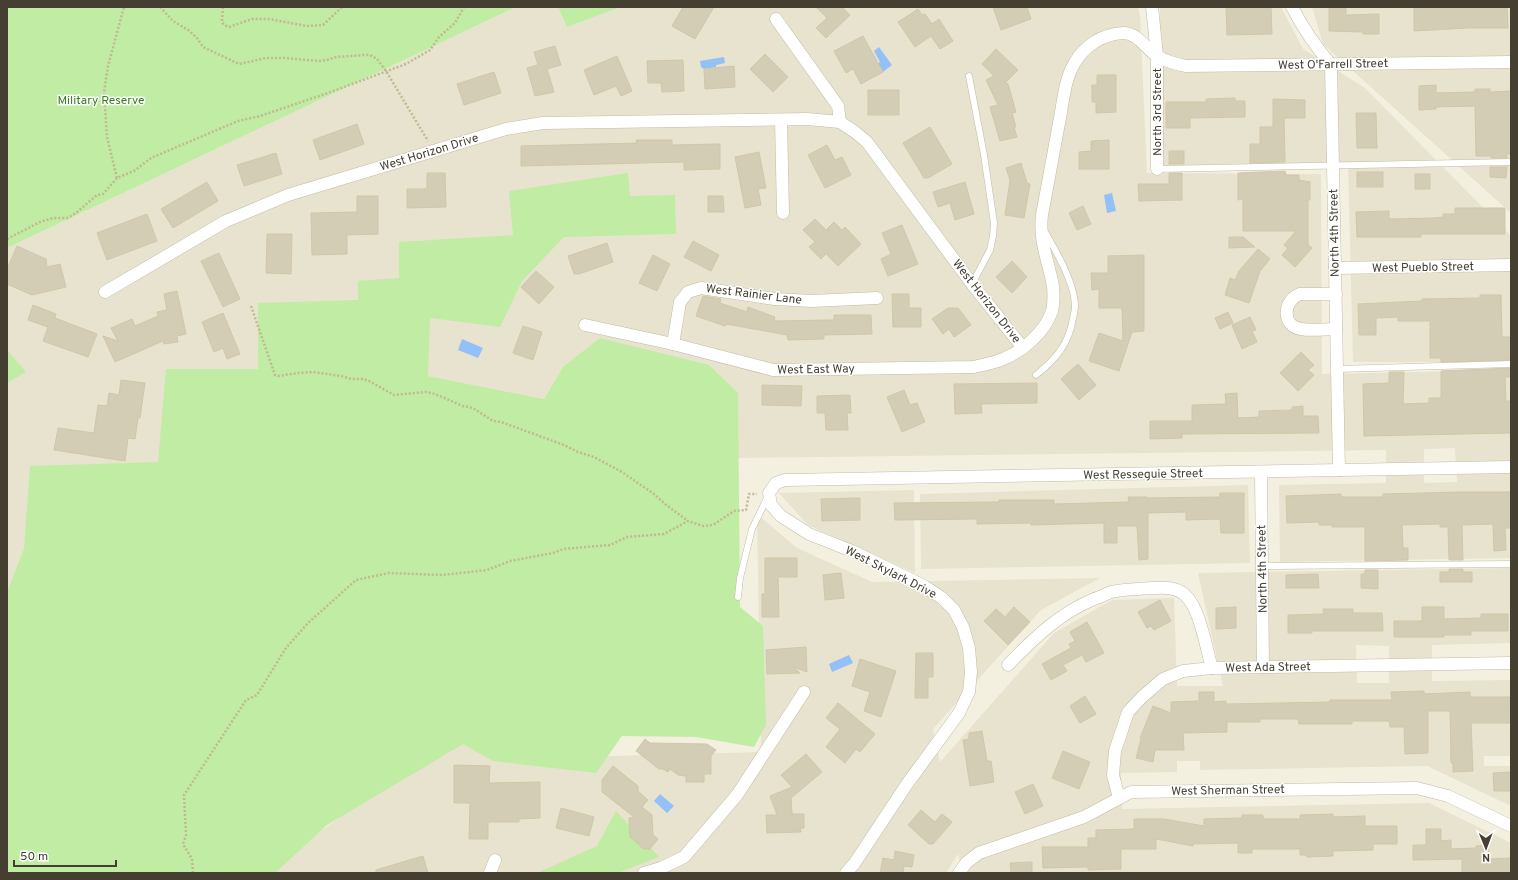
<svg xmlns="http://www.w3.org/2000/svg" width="1518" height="880" viewBox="0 0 1518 880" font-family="Overpass,sans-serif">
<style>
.residential{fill:#e7e3ce;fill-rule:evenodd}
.green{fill:#c1eca3}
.water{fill:#94c0f8}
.building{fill:#d4cdb5;stroke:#d1c7a7}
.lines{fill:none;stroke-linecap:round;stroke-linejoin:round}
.service-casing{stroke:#c1bca5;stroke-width:7}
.minor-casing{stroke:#c1bca5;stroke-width:13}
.path{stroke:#c2b892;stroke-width:2.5;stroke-dasharray:2 2;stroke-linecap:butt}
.service{stroke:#fff;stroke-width:6}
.minor{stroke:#fff;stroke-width:12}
.labels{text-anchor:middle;stroke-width:3;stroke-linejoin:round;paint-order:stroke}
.street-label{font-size:12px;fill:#443f31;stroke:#fff}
.park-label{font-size:12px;fill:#347b1f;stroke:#fff}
</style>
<rect width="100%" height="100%" fill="#f3f0e0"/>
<g class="residential">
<path d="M516 7H558L567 27 621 7H1138L1140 16 1147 173 1321 174 1322 374 1511 370V558L1280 562 1279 485 1386 483V450L738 458V393L563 367 544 399 428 376 7 665V248ZM1455 448 1457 482 1424 483V449Z"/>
<path d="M1160 7H1281L1303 49 1365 88 1511 236V362H1353L1348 162 1160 167Z"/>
<path d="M1312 7H1511V213L1323 44Z"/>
<path d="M1248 485 1250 563 921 569 920 494Z"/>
<path d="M914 490 915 573 808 525 779 493Z"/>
<path d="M757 514 797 548 872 582 1100 578 1041 610 933 729 940 762 1054 633 1112 600 1174 598 1177 686H1223L1198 573 1511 568V643L1432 645V681L1511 680V756H1484V766H1511V806L1427 766 1200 770V761H1177V772L1121 773 1122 809 1429 803 1511 843V873H963L958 854 946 873H262L495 706 574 757 761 752ZM1356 645 1389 646V683H1357Z"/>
</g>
<g class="green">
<path d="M7 7H516L7 248Z"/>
<path d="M558 7H621L567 27Z"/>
<path d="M628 173 630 196 675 195 676 234 564 237 522 281 500 327 430 318 428 376 544 399 563 367 600 338 709 365 738 393 740 607 763 626 766 725 754 747 696 737 622 736 596 773 493 761 463 744 327 825 275 873H7V592L24 549 30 466 158 462 166 369H258V303L358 300V281L399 278V242L513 235 509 191Z"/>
<path d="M7 348 8 351 26 372 7 383Z"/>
<path d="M616 811 659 857 617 873H537L597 846Z"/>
</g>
<g class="water">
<path d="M879 47 892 65 883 72 877 64 880 62 874 51Z"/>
<path d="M724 57 725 63 716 65V67L704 69 701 67 700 61Z"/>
<path d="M1112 193 1116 211 1107 213 1104 195Z"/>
<path d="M462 339 483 348 478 358 458 350Z"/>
<path d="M849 655 853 663 832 672 829 664Z"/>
<path d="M660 794 674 806 667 813 654 801Z"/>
</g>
<g class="building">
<path d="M683 7H714L695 39 672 26Z"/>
<path d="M816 7H842L850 15 826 38 816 28 827 18Z"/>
<path d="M993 7H1027L1031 19 1001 30Z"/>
<path d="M1226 7H1271L1272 34 1227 35Z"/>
<path d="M1329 7H1346V15L1379 14V34H1363V32L1329 31Z"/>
<path d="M1414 7H1507L1508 28H1468L1414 31Z"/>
<path d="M918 9 922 15 925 14 932 24 939 19 953 41 940 49 931 36 915 47 898 22Z"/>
<path d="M863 36 883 72 861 84 853 69 846 73 834 51Z"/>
<path d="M555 46 561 65 547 69 554 92 535 96 527 68 538 65 534 52Z"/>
<path d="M996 49 1018 70 1006 82 1008 84 1016 112 1012 113 1016 127H1014L1017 137 1000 141 990 107 998 105 986 80 994 76 982 64Z"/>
<path d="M765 54 788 77 773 92 750 69Z"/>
<path d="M617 56 632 91 621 96 616 86 594 95 584 70Z"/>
<path d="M683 60 684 91 662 92 661 83H648L647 61Z"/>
<path d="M734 66 735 87 705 89 704 69Z"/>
<path d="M494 72 501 93 464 105 457 84Z"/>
<path d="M1097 75H1116V112L1096 113V102H1092V85H1097Z"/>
<path d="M1436 85V93L1475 92V89H1490V92L1511 91V154H1507V158H1491V156H1476L1475 106 1436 107V109L1419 110V86Z"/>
<rect x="868" y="90" width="31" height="25"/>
<path d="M1235 98V101H1245V117L1190 118V128H1166V102H1206V99Z"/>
<path d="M1273 99 1305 100V118H1284L1285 162 1250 163V144H1260V127H1273Z"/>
<path d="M1356 113H1376L1377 148H1357Z"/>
<path d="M357 124 364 144 320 160 313 140Z"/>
<path d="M930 127 952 164 928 178H924L903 143Z"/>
<path d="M636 140H672V145L720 144V169L684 170V162L521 166V146L637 143Z"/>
<path d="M1109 140V169H1079V152L1091 151V141Z"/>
<path d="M827 145 835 160 842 157 851 175 825 188 808 155Z"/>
<rect x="1169" y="151" width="15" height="13"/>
<path d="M759 152 766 188 758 189 761 205 745 208 735 157Z"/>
<path d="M276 153 282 174 244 186 237 165Z"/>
<path d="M1021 163 1027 183 1030 184 1024 218 1005 215 1010 180 1006 168Z"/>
<path d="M1490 167H1507L1506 178 1490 177Z"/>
<path d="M1285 171 1286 175H1299V180L1310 182V200H1308V245L1312 248 1295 267 1282 255 1288 248 1284 245 1296 231H1243V199L1238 200V173Z"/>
<rect x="1357" y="172" width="26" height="15"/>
<path d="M427 173H445L446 207 407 208V189H427Z"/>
<path d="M1169 173H1182V200L1139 201 1138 184H1169Z"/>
<rect x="1415" y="174" width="15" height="15"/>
<path d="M207 182 218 201 173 228 161 209Z"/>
<path d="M965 182 974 214 955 220 950 203 938 207 933 192Z"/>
<path d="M357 196H378V234L347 235V254L312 255 311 213 357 212Z"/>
<path d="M708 196H723L724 212H708Z"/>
<path d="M1083 206 1091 224 1077 230 1069 213Z"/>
<path d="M1455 208H1505V234H1421V237H1357L1356 212 1389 211V219L1433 218 1443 217V214H1455Z"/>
<path d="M147 214 157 241 107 260 97 233Z"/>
<path d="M815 219 826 230 834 222 842 230 845 227 861 244 838 266 826 254 821 259 809 247 815 242 803 230Z"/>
<path d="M902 225 918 264 888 276 881 259 891 254 882 233Z"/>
<path d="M267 234H292L291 274 266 273Z"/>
<path d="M1229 237H1243L1255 247 1229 248Z"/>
<path d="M693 241 719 255 711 271 684 257Z"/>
<path d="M607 243 613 262 579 274H574L568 256Z"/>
<path d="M17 246 46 259 47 267 60 264 66 287 32 295 7 284V269Z"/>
<path d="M1258 249 1270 259 1260 271 1249 303 1225 295 1230 278 1235 280 1239 271Z"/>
<path d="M219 253 240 299 223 307 201 261Z"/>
<path d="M653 255 670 264 657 291 639 283Z"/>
<path d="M1144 255V331L1132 332 1119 371 1089 361 1099 333 1123 341 1122 308H1099V289L1092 290 1091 273H1108V256Z"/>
<path d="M1012 261 1027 277 1012 293 996 277Z"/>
<path d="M536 271 554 287 539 304 521 287Z"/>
<path d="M177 291 186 334 177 336 178 342 164 344 163 341 115 362 103 336 118 341 111 328 132 319 135 326 158 316 157 312 167 310 164 294Z"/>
<path d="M892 294H909V308H921V327H893Z"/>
<path d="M1480 295H1501L1502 337H1511V360L1441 362V358H1430V321H1398V317L1376 318V335H1359L1358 304 1422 301V299L1480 298Z"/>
<path d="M703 296 721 299 720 303 747 312 748 307 775 317 774 321 834 320V315H871L872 334 824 335V339L788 340 787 335 726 324 725 326 696 316Z"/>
<path d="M33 305 56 314 55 318 97 334 88 357 43 341 48 327 28 320Z"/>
<path d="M948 308H958L971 325 954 337 949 329 943 334 932 319Z"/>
<path d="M1228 312 1233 323 1220 329 1215 318Z"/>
<path d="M223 313 240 354 227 359 223 348 214 352 202 322Z"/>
<path d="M1250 317 1256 330 1252 331 1257 342 1242 349 1232 325Z"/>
<path d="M523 326 542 332 533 360 513 353Z"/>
<path d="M1301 352 1314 365 1308 370 1314 375 1298 391 1280 373Z"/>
<path d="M1078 364 1096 385 1079 400 1061 379Z"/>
<path d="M1511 368V377H1505L1506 401H1511V433L1364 436 1363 384 1389 383V372H1404L1403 404 1429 403V398H1441V371Z"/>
<path d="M121 380 145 383 140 418H138L135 439 128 438 125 461 54 450 58 428 94 433 98 405 107 406 109 393 119 395Z"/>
<path d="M1037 383V403L981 404 982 413 955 414 954 384Z"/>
<path d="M762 385 802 386 801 406 762 405Z"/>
<path d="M904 390 910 405 917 403 925 422 902 432 887 397Z"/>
<path d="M1237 393 1238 418 1259 417V411L1292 410V407L1303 406V416H1318L1319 433 1182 434V438L1150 439V421H1192V405L1226 404 1225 394Z"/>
<path d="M850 395 851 413H847L848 430H826L825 413H817V396Z"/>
<path d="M1460 492H1511V528H1505L1506 550 1494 551 1493 524 1462 525 1463 560H1449L1448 527H1440V524L1402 525 1403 548H1408V560L1365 561V527H1332V525H1319V522L1287 523 1286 496 1341 494V497H1383V494Z"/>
<path d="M1220 493H1244V533H1221L1220 519 1186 520V512L1148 513V559L1139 560 1137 526H1117V543H1104V523L1031 525V523L977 524V519L895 520 894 503 999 502V500H1054V504L1129 502 1128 497H1147V498L1220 497Z"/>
<path d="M860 498V520L822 521 821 499Z"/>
<path d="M765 558H797V577H778L779 617H762V594H765Z"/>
<path d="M1449 569H1463V572H1472V582H1440V572H1449Z"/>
<path d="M1365 570H1378V589L1361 588V574H1365Z"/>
<path d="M841 573 844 598 825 600 823 575Z"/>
<path d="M1318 574 1319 588H1286V575Z"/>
<path d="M1160 600 1171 621 1154 630 1151 626 1147 628 1138 612Z"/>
<path d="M1014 607 1030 622 1008 645 984 621 996 609 1005 617Z"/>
<path d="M1236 607V628L1216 629V608Z"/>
<path d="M1422 607H1444V619L1481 618V614H1508V631H1471V635H1444V637H1394V621H1422Z"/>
<path d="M1323 609H1353V613H1382L1383 631H1312V633H1288V615L1324 614Z"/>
<path d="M1087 622 1104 653 1086 662 1082 655 1063 665 1067 671 1051 680 1042 664 1071 648 1069 644 1075 641 1070 632Z"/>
<path d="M806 647 807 672 793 667 800 673 767 674 766 650Z"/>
<path d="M916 653H933V677H928V698H915Z"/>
<path d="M860 659 896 671 881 717 864 711 870 692 852 686Z"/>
<path d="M1424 691V694L1470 692V697H1510L1511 723H1471L1473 771 1453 772V763H1451L1450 711H1428V753L1405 754 1404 727H1390L1389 721H1352V724H1299L1298 719H1260V722H1227V732L1183 733 1184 750H1155L1153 762 1136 758 1141 739 1140 738 1153 706 1171 713V702L1199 701V692H1214V702L1226 701V704L1330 702V700H1392L1391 692Z"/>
<path d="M1085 696 1096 714 1080 723 1070 706Z"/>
<path d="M838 703 875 734 860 752 856 749 845 763 826 747 840 729 826 718Z"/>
<path d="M982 731 987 761H991L994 782 970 786 963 740 969 739V733Z"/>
<path d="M645 739 650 743 707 744 716 750 711 756V774H704V782H686V776L678 775 670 769 668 772 663 769H659L636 751Z"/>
<path d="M1063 751 1090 762 1079 789 1052 778Z"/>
<path d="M806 754 822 772 791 798 792 814H804V828H800L801 832 767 833 766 815H777L770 796 792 787 781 775Z"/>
<path d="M454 765 490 766 489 783 540 782V818L519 819V822H488V839H469L470 803H454Z"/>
<path d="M613 766 638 786V791L648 800 642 807 652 815 653 835 658 839 650 849H644L630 837 629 818 634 817 602 792V780Z"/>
<path d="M1511 772V791H1494L1493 773Z"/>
<path d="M1033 784 1043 806 1025 814 1015 792Z"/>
<path d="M561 808 594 817 589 836 556 828Z"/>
<path d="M921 810 935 822 942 814 952 822 933 844H929L908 825Z"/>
<path d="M1333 814V817L1365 816V826H1397V844H1373V850L1333 851V856L1307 857V855H1300V849H1252V853H1238V843L1193 844V846L1156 839V849H1121V869L1088 870V867L1043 868 1042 847H1088V838H1096V830L1134 829V819H1164L1204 826V819L1242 818V815H1263V819H1300V815Z"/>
<path d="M1426 829H1441V841L1451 840V849L1476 848V846L1488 845 1489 859 1511 858V873H1462V859L1413 860V845H1426Z"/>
<path d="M895 851 914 855 912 867 904 866 903 873H880L883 858 894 860Z"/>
<path d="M423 856 428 873H376V870Z"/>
<path d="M1032 862V873H1011L1010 863Z"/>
</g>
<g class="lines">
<defs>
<g id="service">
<path d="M969 76 984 155 994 223 993 236 990 250 972 284"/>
<path d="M1157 169 1511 162"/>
<path d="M1337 369 1511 364"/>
<path d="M1036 375C1056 359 1069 344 1073 318 1074 314 1075 309 1075 306 1075 284 1056 251 1045 232"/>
<path d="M1261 566 1511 564"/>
<path d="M738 597 740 578 752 529 768 496"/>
</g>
<g id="minor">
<path d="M1152 7 1157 55V169"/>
<path d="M1292 7C1303 28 1316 47 1331 65L1339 470"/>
<path d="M776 19 838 106 840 122"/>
<path d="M781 120 783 213"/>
<path d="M1335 268 1511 265"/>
<path d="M105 292 226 221 288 195 506 129 543 123 807 119 840 122 855 132 867 142 972 284 1023 348"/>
<path d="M1336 294H1300C1283 300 1281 326 1301 329 1312 331 1325 329 1336 329"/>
<path d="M585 325 673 344 773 370 973 367C983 365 994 363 1003 359 1023 351 1045 332 1052 311 1054 303 1054 289 1052 281 1047 258 1039 239 1042 215 1048 184 1053 154 1059 123 1063 104 1064 81 1074 64 1084 46 1102 34 1123 33 1138 33 1146 49 1157 56 1167 62 1175 64 1186 66L1511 62"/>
<path d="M673 344 680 302 688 292 701 288 775 299 812 301 877 298"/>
<path d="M1261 472 1263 667"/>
<path d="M1008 665C1034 638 1060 613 1094 599 1100 597 1106 594 1111 592 1123 589 1138 589 1151 588 1163 588 1175 586 1185 595 1200 608 1206 648 1212 668"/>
<path d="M1119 798 1113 775 1115 751 1128 712 1142 697 1163 679 1183 671 1212 668 1511 663"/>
<path d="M490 873 495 860"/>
<path d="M644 873 661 868 684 857 737 795 804 692"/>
<path d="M846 873 854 864 907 784 959 713 969 692 971 672 969 648 963 627 954 610 942 598 924 586 852 551 809 534 781 516 771 505 769 493 776 483 785 480 1511 467"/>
<path d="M959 873 966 863 979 853 1084 817 1131 792 1417 788 1448 796 1511 826"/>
</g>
</defs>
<use href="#service" class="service-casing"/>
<use href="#minor" class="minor-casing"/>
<g class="path">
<path d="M160 7 173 21 188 30 197 38 203 47 239 64 266 58H284L319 61 327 60 336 57 364 55H370L377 59 386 71 428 141"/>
<path d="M223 7 222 22 224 25 229 27 252 19H269L307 26 323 25 342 7"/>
<path d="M117 178 107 137 104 92 108 66 124 7"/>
<path d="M7 239 40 222 53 218H68L76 213 97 195 103 194 117 178 134 171 151 158 238 121 260 116 328 93 406 64 430 50 439 37 455 23 464 7"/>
<path d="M251 306 275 375 278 376 298 373 313 372 341 376 351 379H362L369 381 394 395 426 392 435 394 463 406 473 408 493 421 501 422 564 445 578 452 594 457 622 472 654 494 665 504 688 521"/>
<path d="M193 873 192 859 183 844 186 835 184 795 246 700 257 695 286 648 308 623 356 580 389 573 442 575 487 570 510 561 553 553 563 549 610 545 627 537 664 534 688 521 703 526 713 525 734 511 746 510 749 494H757"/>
</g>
<use href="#service" class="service"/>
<use href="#minor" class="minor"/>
</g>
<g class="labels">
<g class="street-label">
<text transform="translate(1333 64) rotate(-1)" y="4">West O'Farrell Street</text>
<text transform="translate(1157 112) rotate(-90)" y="4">North 3rd Street</text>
<text transform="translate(429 152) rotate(-17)" y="4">West Horizon Drive</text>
<text transform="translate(1334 233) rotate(-91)" y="4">North 4th Street</text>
<text transform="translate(1423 267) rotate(-1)" y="4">West Pueblo Street</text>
<text transform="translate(754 294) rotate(7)" y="4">West Rainier Lane</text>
<text transform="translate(987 301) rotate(52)" y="4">West Horizon Drive</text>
<text transform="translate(816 369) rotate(-1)" y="4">West East Way</text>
<text transform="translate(1143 474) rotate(-1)" y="4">West Resseguie Street</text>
<text transform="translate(1262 569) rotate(-91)" y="4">North 4th Street</text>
<text transform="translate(891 572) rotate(27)" y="4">West Skylark Drive</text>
<text transform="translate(1268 667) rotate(-1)" y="4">West Ada Street</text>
<text transform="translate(1228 790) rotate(-1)" y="4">West Sherman Street</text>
</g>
<g class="park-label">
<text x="101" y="104">Military Reserve</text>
</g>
</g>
<rect width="1518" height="880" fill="none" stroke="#443f31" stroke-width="16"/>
<g transform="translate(1486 848) rotate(179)" stroke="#ffffff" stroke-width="3" paint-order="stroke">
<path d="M0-3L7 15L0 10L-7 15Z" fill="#443f31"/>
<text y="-6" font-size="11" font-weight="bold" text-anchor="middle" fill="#443f31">N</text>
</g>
<path d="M14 860v6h102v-6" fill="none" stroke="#443f31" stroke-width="2"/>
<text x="20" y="860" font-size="12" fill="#443f31" stroke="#ffffff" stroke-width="3" paint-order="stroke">50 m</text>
</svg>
